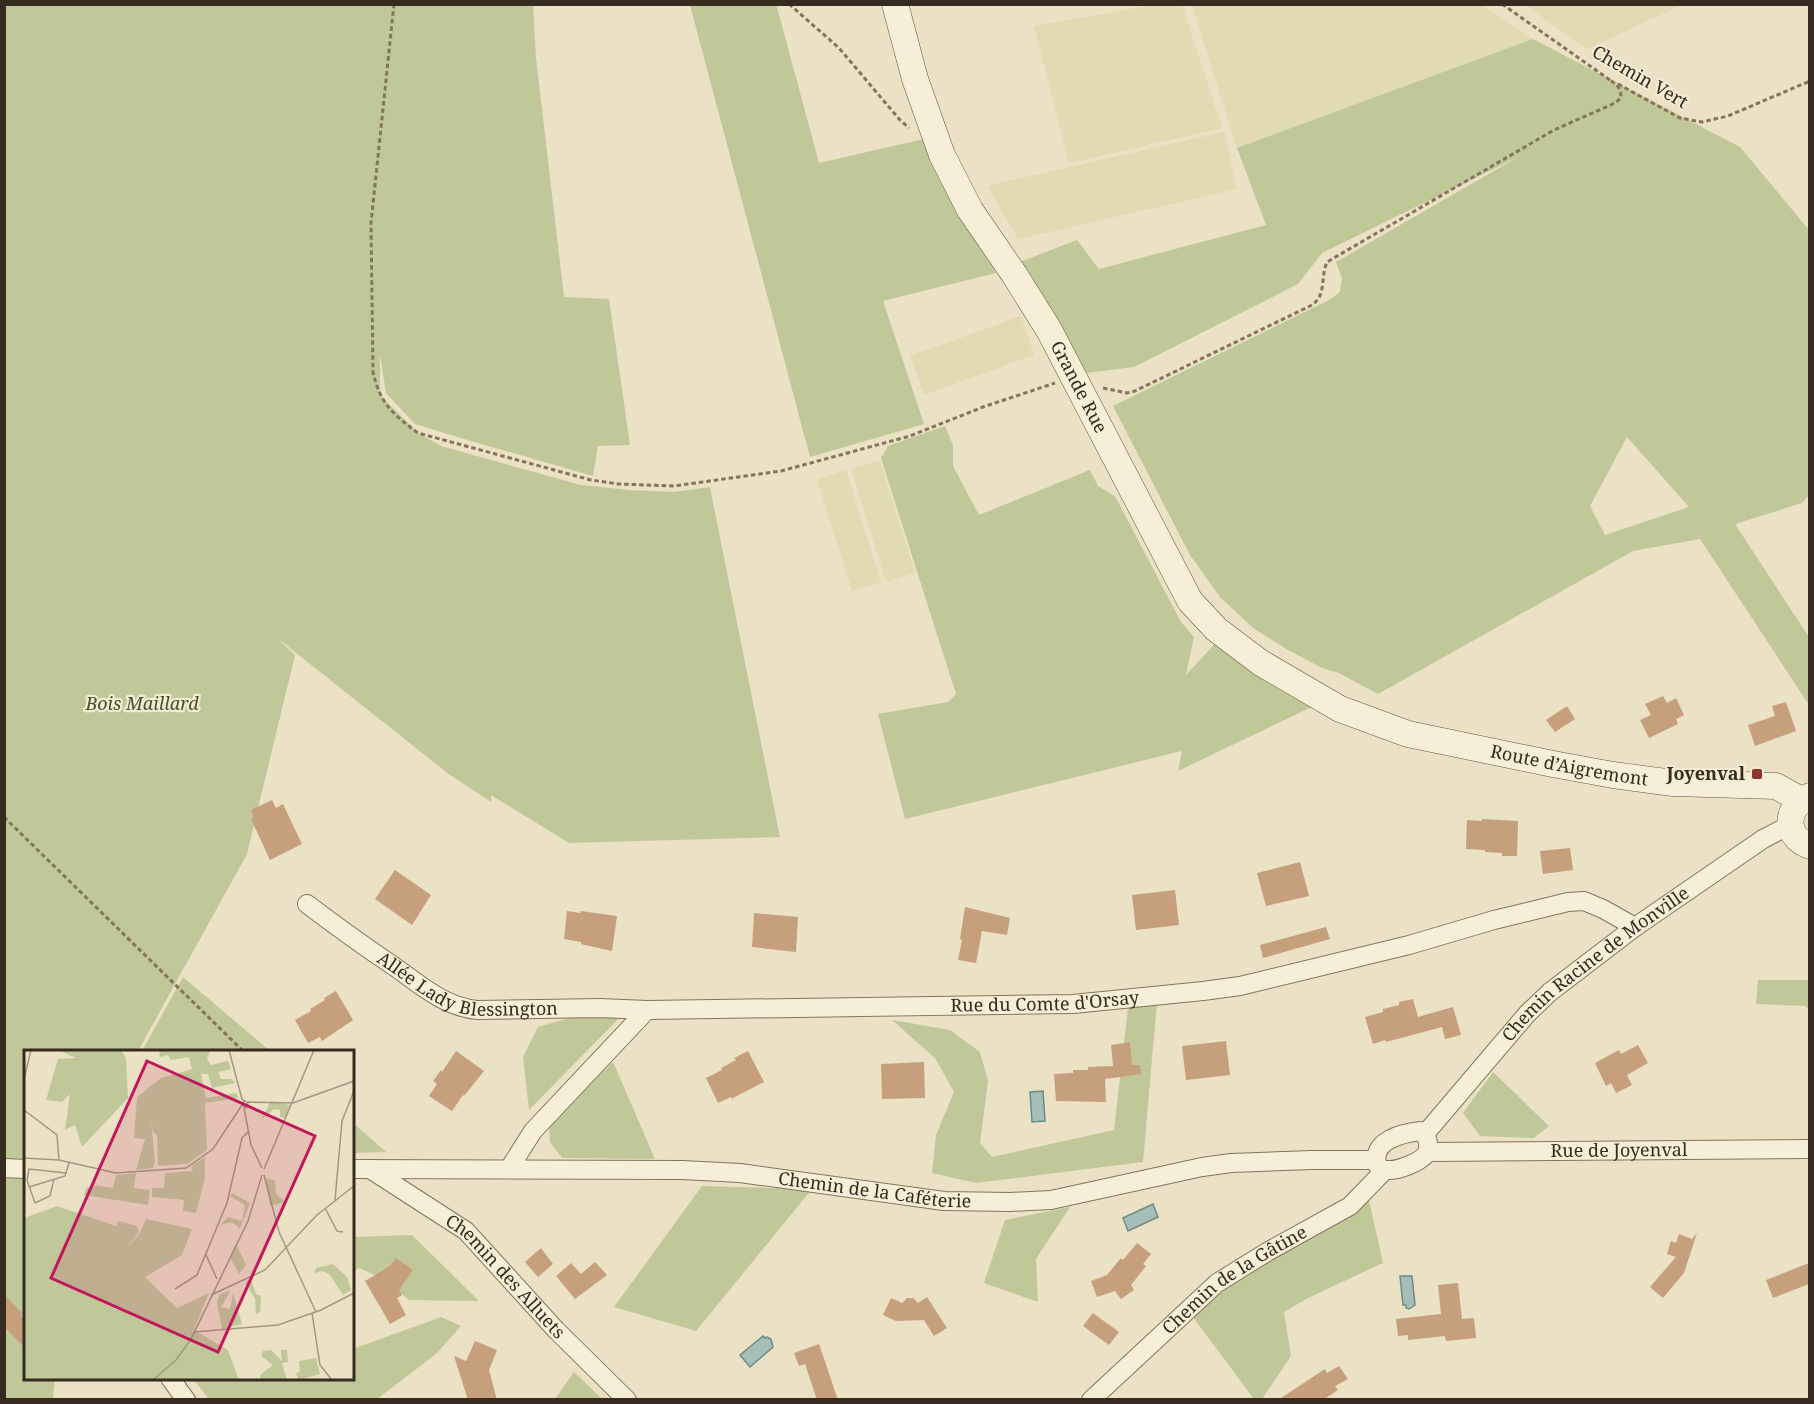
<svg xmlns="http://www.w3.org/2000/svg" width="1814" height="1404" viewBox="0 0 1814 1404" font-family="'Noto Serif',serif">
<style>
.farmland{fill:#e0dbb2}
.green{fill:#c0c899;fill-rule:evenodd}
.water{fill:#a6beb8;stroke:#6d8c86;stroke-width:1.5}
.building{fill:#c69f7d}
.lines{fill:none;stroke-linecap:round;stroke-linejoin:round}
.street-casing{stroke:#84745c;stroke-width:20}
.secondary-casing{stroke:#66553f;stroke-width:27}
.path{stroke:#84745c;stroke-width:3;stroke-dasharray:4.5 3;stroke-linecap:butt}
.street{stroke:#f6efd7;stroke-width:18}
.secondary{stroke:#f6efd7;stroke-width:26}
.poi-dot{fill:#8f3530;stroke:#f3ebd3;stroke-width:2}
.labels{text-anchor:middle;stroke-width:4.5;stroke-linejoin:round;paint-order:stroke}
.street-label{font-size:18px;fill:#352b1f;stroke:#f3ebd3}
.park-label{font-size:18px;font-style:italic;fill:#445027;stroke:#f3ebd3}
.poi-label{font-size:18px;font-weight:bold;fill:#352b1f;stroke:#f3ebd3;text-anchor:end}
.inset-road{fill:none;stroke:#a29882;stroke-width:1.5}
.view{fill:#c2185b;fill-opacity:0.15;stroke:#c2185b;stroke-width:3}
.inset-edge{fill:none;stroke:#352b1f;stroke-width:3}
</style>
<rect width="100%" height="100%" fill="#ebe1c4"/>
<g class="farmland">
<path d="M1153 5H1182L1222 128 1069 163 1034 26Z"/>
<path d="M1192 5H1482L1533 39 1237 148Z"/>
<path d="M1525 5H1682L1587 49Z"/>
<path d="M1224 132 1237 189 1018 239 987 186Z"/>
<path d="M1021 316 1034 355 924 395 910 356Z"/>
<path d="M880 461 915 573 886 582 851 469Z"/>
<path d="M846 470 881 582 852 591 817 479Z"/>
</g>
<g class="green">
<path d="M774 4 777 7 819 163 924 139 957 206 996 273 883 301 924 424 810 457 690 5Z"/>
<path d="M5 5H533L536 58 564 297 609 299 630 445 598 446 593 476 464 439 415 424 386 393 380 355V395L418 433 441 446 581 485 629 490 674 492 710 487 780 837 569 843 491 795V802L450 775 276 637 295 655 247 854 138 1051 26 1052V1378L55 1379 53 1399 5 1400Z"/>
<path d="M1533 39 1740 147 1809 230V495L1802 503 1735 524 1809 637V705L1700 539 1633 551 1378 694 1339 673 1322 668 1288 650 1253 628 1220 597 1190 555 1113 406 1331 299 1340 292 1342 278 1336 262 1518 157 1322 253 1298 284 1134 367 1086 373 1017 263 1077 240 1099 269 1266 225 1237 148ZM1627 437 1689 507 1605 535 1590 506Z"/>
<path d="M945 426 953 445V466L979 515 1090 470 1098 486 1115 496 1181 622 1194 637 1186 675 1221 637 1320 703 1178 771 1182 751 905 819 878 714 948 702 956 694 881 458 888 446Z"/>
<path d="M183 977 270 1051H142Z"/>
<path d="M1758 980H1809V1009L1805 1006 1756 1004Z"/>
<path d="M1129 1000 1157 1002 1143 1162 976 1183 932 1173 936 1135 954 1092 935 1058 892 1020 950 1030 980 1052 988 1081 980 1143 992 1157 1114 1130Z"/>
<path d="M624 1013 529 1110 523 1057 538 1027 580 1015Z"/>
<path d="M613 1062 655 1159 562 1158 550 1142 549 1123Z"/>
<path d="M1493 1072 1549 1126 1534 1138 1480 1136 1463 1113Z"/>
<path d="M352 1123H353L386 1152 353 1153Z"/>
<path d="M702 1186 812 1189 696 1331 614 1307Z"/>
<path d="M1368 1196 1383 1263 1308 1298 1284 1312 1291 1356 1262 1399H1254L1187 1309Z"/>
<path d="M1070 1207 1036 1259 1038 1302 984 1283 1005 1220Z"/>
<path d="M412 1235 479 1301 409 1300 384 1279 359 1268 353 1272V1237Z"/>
<path d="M441 1317 461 1326 436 1354 377 1399H209L193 1379 352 1378 353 1349Z"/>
<path d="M574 1372 602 1399H555Z"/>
</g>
<g class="water">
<path d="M1043 1091 1045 1121 1032 1122 1030 1092Z"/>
<path d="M1153 1204 1158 1217 1128 1231 1123 1218Z"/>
<path d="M1400 1276H1412L1415 1305 1409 1309 1406 1308V1305H1403Z"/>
<path d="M763 1336 765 1338 767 1337 771 1339 773 1347 750 1367 740 1355Z"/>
</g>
<g class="building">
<path d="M1663 696 1667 703 1676 698 1684 715 1676 719 1678 724 1649 738 1640 720 1651 715 1645 704Z"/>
<path d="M1786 702 1796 731 1755 746 1748 725 1775 716 1772 706Z"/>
<path d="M1567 706 1575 719 1555 732 1546 720Z"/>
<path d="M272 800 276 808 283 804 302 844 270 860 251 819 254 818 251 810Z"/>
<path d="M1482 819 1518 821 1517 856H1502V853L1485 852V850L1466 849 1467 820 1482 821Z"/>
<path d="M1570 848 1573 870 1543 874 1540 851Z"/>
<path d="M1300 862 1309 896 1266 906 1257 873Z"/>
<path d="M395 870 431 895 412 925 375 899Z"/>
<path d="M1175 890 1179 925 1136 930 1132 895Z"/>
<path d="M965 907 1010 918 1007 935 982 931 976 963 958 960 962 940 960 939Z"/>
<path d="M567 911 580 913 581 911 617 916 612 951 581 944V942L564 939Z"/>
<path d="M754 913 798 917 796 952 752 947Z"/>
<path d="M1326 927 1330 939 1263 958 1260 945Z"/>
<path d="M336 991 353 1020 322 1041 320 1037 308 1043 295 1020 311 1011 310 1009 325 1000 324 998Z"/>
<path d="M1413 999 1418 1017 1453 1007 1461 1035 1445 1039 1442 1027 1386 1042 1385 1040 1373 1044 1365 1017 1383 1012V1009L1399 1005V1002Z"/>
<path d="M1226 1041 1230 1075 1186 1080 1182 1046Z"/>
<path d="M1130 1042 1132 1065H1140L1141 1074 1105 1079 1106 1102 1056 1101 1054 1074 1073 1073V1070H1088V1067L1113 1066 1111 1045Z"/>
<path d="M1638 1045 1648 1063 1627 1075 1632 1085 1616 1093 1611 1083 1606 1086 1595 1063 1619 1050 1621 1054Z"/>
<path d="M456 1051 484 1071 464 1096 463 1095 452 1111 429 1096 437 1084 433 1081 441 1070 442 1072Z"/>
<path d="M748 1051 764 1082 731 1099V1097L718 1103 706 1078 722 1070 721 1068 736 1060 734 1058Z"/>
<path d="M924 1062 925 1098 882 1099 881 1064Z"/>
<path d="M1697 1233 1684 1273 1663 1298 1650 1287 1676 1257 1667 1254 1671 1241 1676 1243 1679 1234 1692 1239Z"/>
<path d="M1137 1243 1151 1254 1143 1264 1146 1266 1131 1285 1134 1290 1121 1299 1115 1291 1097 1297 1091 1281 1107 1275 1121 1258 1123 1260Z"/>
<path d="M541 1248 553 1264 538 1277 525 1262Z"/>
<path d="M396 1258 413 1270 399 1290 402 1295 397 1298 406 1315 390 1324 365 1281 390 1266Z"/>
<path d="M595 1262 607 1275 575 1299 556 1276 571 1263 581 1274Z"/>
<path d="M1809 1263V1284L1773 1298 1766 1280Z"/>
<path d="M1458 1283 1462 1319 1474 1318 1476 1338 1446 1341 1445 1336 1408 1340V1335L1398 1336 1396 1319 1441 1314 1438 1285Z"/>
<path d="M4 1294 22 1313 20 1315 26 1321V1349L4 1327Z"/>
<path d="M927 1297 947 1328 934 1336 924 1320 896 1321 883 1315 891 1298 902 1303 907 1298H913L918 1303Z"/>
<path d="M1093 1313 1119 1332 1109 1345 1083 1326Z"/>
<path d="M475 1341 497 1350 489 1370 497 1400H468L454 1356 466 1361Z"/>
<path d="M819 1344 838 1400H817L805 1364 799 1366 794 1353Z"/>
<path d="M1339 1366 1348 1379 1335 1386 1338 1390 1323 1400H1278L1325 1369 1327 1373Z"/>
</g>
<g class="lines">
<defs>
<g id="street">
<path id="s1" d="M307 904C336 926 365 947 395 967 420 985 445 1007 477 1010L600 1008 647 1010 1073 1004 1203 991 1240 986 1409 945 1494 920 1568 902 1584 901 1603 909 1635 927"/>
<path d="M1421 1131 1425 1134C1428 1140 1430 1146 1427 1153 1421 1162 1398 1171 1387 1170 1384 1170 1380 1168 1378 1166 1369 1141 1402 1133 1421 1131Z"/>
<path id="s2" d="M1425 1134 1527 1014 1550 992 1635 927 1763 839 1790 825"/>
<path id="s3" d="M1427 1152 1810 1149"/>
<path d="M4 1168 26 1169"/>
<path id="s4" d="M352 1169 682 1170 740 1173 944 1201 1010 1202 1051 1200 1202 1167 1231 1163 1312 1160H1376"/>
<path id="s5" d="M370 1169 466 1231 556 1330 627 1400"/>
<path d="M509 1169 533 1131 647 1010"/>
<path d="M170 1378 186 1400"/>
<path id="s6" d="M1091 1400 1217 1283 1267 1252 1350 1206 1385 1170"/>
</g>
<g id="secondary">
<path id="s7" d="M895 4 915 79 942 155 970 210 1014 274 1049 330 1190 601 1216 629 1261 663 1340 709 1408 734 1553 764 1613 775 1673 783 1776 786 1801 800"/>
<path d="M1810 796C1785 806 1783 837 1810 846"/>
</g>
</defs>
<use href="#street" class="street-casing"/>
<use href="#secondary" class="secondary-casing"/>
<g class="path">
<path d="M394 4 371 223 373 372C380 404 393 414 418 433L591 480 619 484 674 486 781 471 910 436 983 407 1055 383"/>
<path d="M789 4 839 48 900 120 909 128"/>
<path d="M1502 4 1610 80"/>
<path d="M1618 84 1680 118 1702 122 1728 116 1810 81"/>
<path d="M1103 388 1127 393 1135 391 1312 305C1327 294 1320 278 1327 262L1554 130 1615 103 1621 98C1621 88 1617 85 1610 80"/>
<path d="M4 817 244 1052"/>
</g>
<use href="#street" class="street"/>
<use href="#secondary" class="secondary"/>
</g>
<rect class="poi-dot" x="1751" y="768" width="12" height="12" rx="3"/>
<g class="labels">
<g class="street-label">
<text transform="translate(1640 77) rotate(30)" y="6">Chemin Vert</text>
<text dy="6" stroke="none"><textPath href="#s7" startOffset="428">Grande Rue</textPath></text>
<text dy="6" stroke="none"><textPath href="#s7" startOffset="1092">Route d’Aigremont</textPath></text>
<text dy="6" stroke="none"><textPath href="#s2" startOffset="242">Chemin Racine de Monville</textPath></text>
<text dy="6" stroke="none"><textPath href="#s1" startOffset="186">Allée Lady Blessington</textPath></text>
<text dy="6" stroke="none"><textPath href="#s1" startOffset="770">Rue du Comte d'Orsay</textPath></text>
<text dy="6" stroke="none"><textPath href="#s3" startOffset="192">Rue de Joyenval</textPath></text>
<text dy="6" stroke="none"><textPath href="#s4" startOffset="524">Chemin de la Caféterie</textPath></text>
<text dy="6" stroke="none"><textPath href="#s5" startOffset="174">Chemin des Alluets</textPath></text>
<text dy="6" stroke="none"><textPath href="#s6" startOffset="188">Chemin de la Gâtine</textPath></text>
</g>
<g class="park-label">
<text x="142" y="710">Bois Maillard</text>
</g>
<g class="poi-label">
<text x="1745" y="780">Joyenval</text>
</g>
</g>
<g transform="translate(24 1050)">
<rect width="330" height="330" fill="#ebe1c4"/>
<path d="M34 0H97L102 9 104 48 58 97 51 75 41 80 46 44 38 52 22 50 34 9 52 8ZM135 0H186L183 9 187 15 204 11 207 19 194 22 197 29H208L211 33 188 38 184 24H177L182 48 213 43 214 48 181 53 183 100 163 114 134 116 133 85 129 82 127 67 131 112 129 118 112 120 121 89 110 88 113 47 137 28 168 19 165 7 147 10 144 5 136 7ZM247 51 266 55 261 68 256 67V60L250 59 237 70ZM181 107V128L172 163 159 161 160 150 128 147V138H140L141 123 169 121 167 116ZM112 123 110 138 126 140 124 155 60 145 62 138 69 135 89 138 92 125ZM242 128 251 130 252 144 261 152 246 156ZM208 143 226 153 216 179 208 172 196 175 204 167 218 171 221 155 206 146ZM33 156 92 176 95 171 113 176 115 182 100 201 115 184 122 169 168 179 158 205 121 227 153 258 185 243 170 280 204 300 215 330H0V168ZM212 194 222 215 215 224 206 207ZM309 214 323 227 327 240 319 245 306 225 299 221 290 223 292 218ZM227 230 232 244 237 246 236 262 232 264 231 249 221 232ZM207 240 197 257 206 259 209 243 218 274 198 279 193 252 196 244ZM247 300 258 311 257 300H263L264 312 258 313 263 330H237L236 325 249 315 237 306 239 301ZM292 308 296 324 275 330 272 324 276 321 275 311Z" fill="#c0c899"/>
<path class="inset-road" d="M205 0 218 49 224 53 222 58 218 55 220 51M0 29 7 0M223 52 269 53 330 31M220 58 227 95 238 118M0 60 33 85 35 110M0 108 35 110 92 123 162 118 189 99 218 55M240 119 290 0M240 125 255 182 292 262M30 129 26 146 11 153 3 130 5 119 42 123M5 137 41 126 45 113M311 150 318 71 330 41M301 158 313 181 319 182M182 205 193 229M151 239 173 225 203 153 218 88 224 82M187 245 241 220 293 165 330 136M288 263 296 315 308 330M170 282 254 275 297 260 330 243M129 330 152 310 167 289 224 171 238 125"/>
<path class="view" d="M123 11 291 86 194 302 27 228Z"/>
<rect width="330" height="330" class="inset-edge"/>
</g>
<rect width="1814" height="1404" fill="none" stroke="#352b1f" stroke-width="12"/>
</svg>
